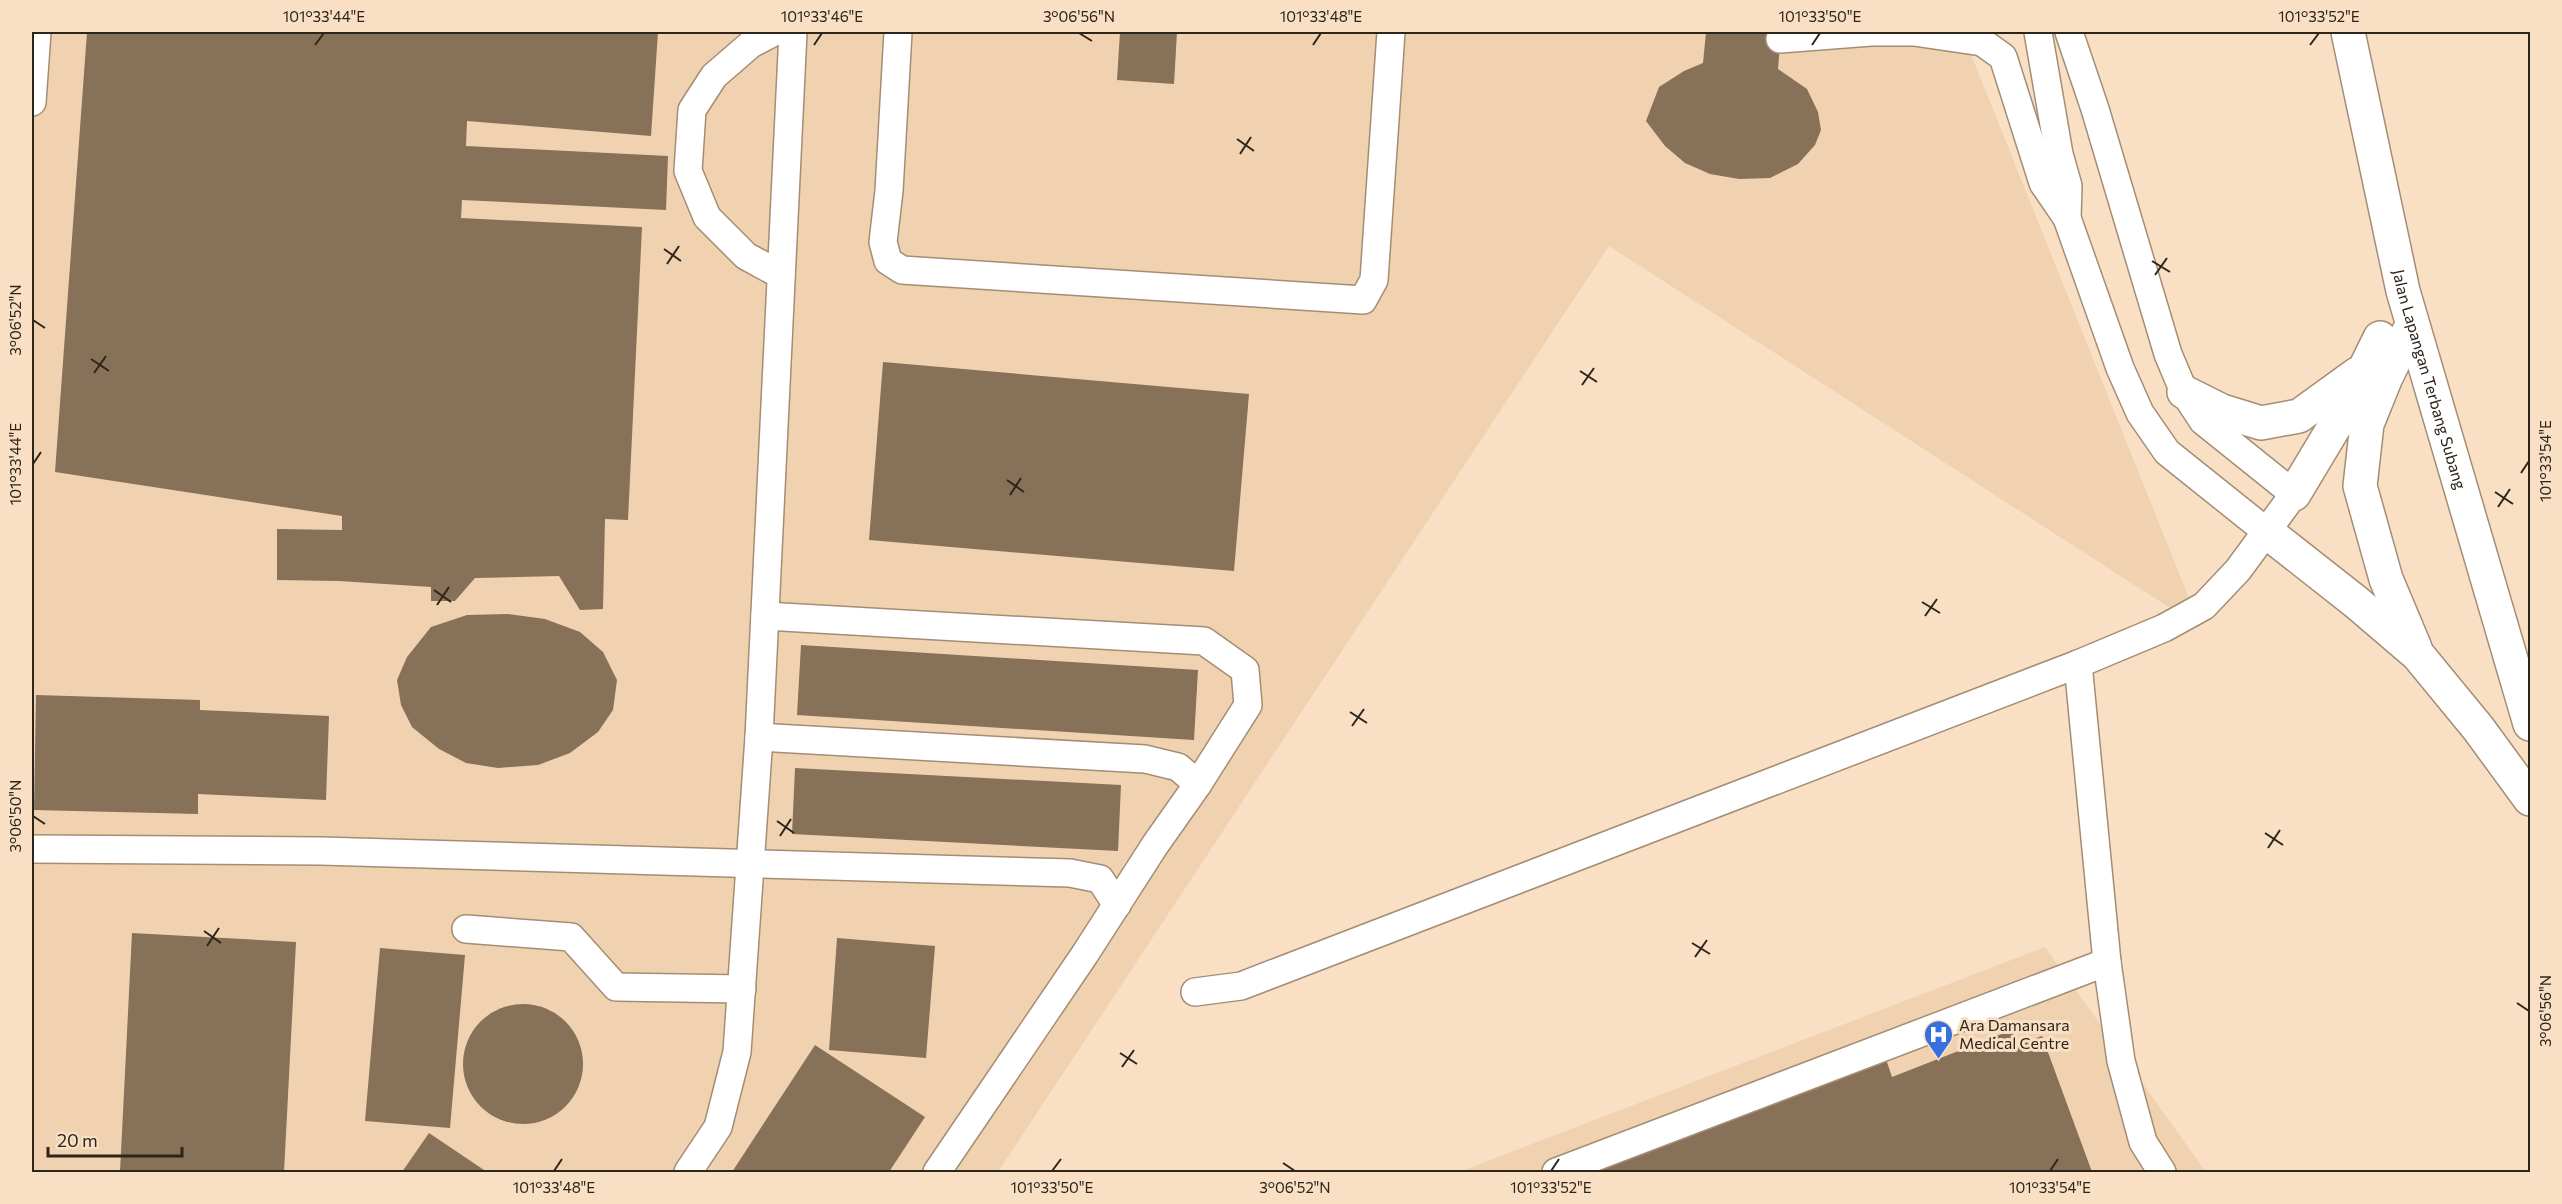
<svg xmlns="http://www.w3.org/2000/svg" width="2562" height="1204" viewBox="0 0 2562 1204" font-family="Commissioner,sans-serif">
<style>
.built{fill:#f0d2b0}
.building{fill:#877158}
.lines{fill:none;stroke-linecap:round;stroke-linejoin:round}
.lane-casing{stroke:#a48d74;stroke-width:30}
.primary-casing{stroke:#a48d74;stroke-width:36}
.lane{stroke:#fff;stroke-width:27}
.primary{stroke:#fff;stroke-width:33}
.ticks{fill:none;stroke:#2d241a;stroke-width:2}
.labels{text-anchor:middle;stroke-width:6;stroke-linejoin:round;paint-order:stroke}
.street-label{font-size:16px;fill:#2d241a;stroke:#f9e0c5}
.poi-label{font-size:16px;fill:#2d241a;stroke:#f9e0c5;text-anchor:start}
.neatline{fill:none;stroke:#2d241a;stroke-width:2}
.ticks-label{font-size:15px;text-anchor:middle;fill:#2d241a}
</style>
<rect width="100%" height="100%" fill="#f9e0c5"/>
<g class="built">
<path d="M32 32H1962L2201 628 1609 246 998 1172H32Z"/>
<path d="M2045 947 2206 1172H1459Z"/>
</g>
<g class="building">
<path d="M87 32H658L651 136 467 121 466 146 668 156 666 210 462 200 461 218 642 227 628 520 605 519 603 609 580 610 559 576 475 578 455 601H431V587L339 581 277 580V529L342 530V516L55 472Z"/>
<path d="M1120 32H1177L1174 84 1117 80Z"/>
<path d="M1706 32H1781L1778 69 1807 89 1818 112 1821 130 1815 145 1798 164 1770 178 1739 179 1710 174 1685 163 1665 146 1646 121 1659 87 1684 71 1703 63Z"/>
<path d="M883 362 1249 394 1234 571 869 540Z"/>
<path d="M508 614 545 619 580 632 603 652 617 680 613 710 598 732 570 753 538 765 498 768 466 763 439 749 412 727 401 705 397 680 407 657 431 627 467 615Z"/>
<path d="M801 645 1198 670 1194 740 797 715Z"/>
<path d="M36 695 200 700V710L329 716 326 800 198 794V814L34 810Z"/>
<path d="M795 768 1121 785 1118 851 792 834Z"/>
<path d="M132 933 296 942 284 1172H120Z"/>
<path d="M837 938 935 946 926 1058 829 1050Z"/>
<path d="M380 948 465 955 450 1128 365 1121Z"/>
<circle cx="523" cy="1064" r="60"/>
<path d="M2012 1030 2018 1045 2042 1036 2092 1172H1602L1599 1167 1885 1056 1892 1077Z"/>
<path d="M815 1045 925 1117 889 1172H732Z"/>
<path d="M429 1133 487 1172H402Z"/>
</g>
<g class="lines">
<defs>
<g id="lane">
<path d="M774 32 751 44 714 76 692 110 688 171 707 217 746 256 781 275"/>
<path d="M898 32 889 191 883 242 888 261 902 270 1363 300 1374 280 1391 32"/>
<path d="M2038 32 2059 154 2068 186 2067 218"/>
<path d="M1780 39 1871 32H1914L1982 42 2003 57 2043 183 2067 218 2120 368 2140 413 2167 452 2267 532"/>
<path d="M32 102 37 32"/>
<path d="M765 616 1204 641 1245 670 1248 705 1198 784 1155 845 1085 954 937 1172"/>
<path d="M2078 664 2107 962 2121 1061 2143 1142 2162 1172"/>
<path d="M759 737 1145 759 1178 767 1198 784"/>
<path d="M32 849 321 851 1070 873 1100 879 1117 905"/>
<path d="M466 929 571 937 616 987 742 989"/>
<path d="M1195 992 1241 986 2078 664 2164 628 2204 606 2238 570 2294 494 2203 421 2184 392 2168 354 2095 109 2069 32"/>
<path d="M688 1172 718 1127 737 1052 759 737 793 32"/>
<path d="M1556 1172 2107 962"/>
</g>
<g id="primary">
<path id="s1" d="M2348 32 2403 291 2530 724"/>
<path d="M2412 325 2386 377 2367 424 2360 486 2386 579 2415 648"/>
<path d="M2184 392 2222 411 2261 423 2299 416 2357 374"/>
<path d="M2294 494 2345 409 2380 338"/>
<path d="M2267 532 2356 602 2418 655 2478 728 2530 799"/>
</g>
</defs>
<use href="#lane" class="lane-casing"/>
<use href="#primary" class="primary-casing"/>
<use href="#lane" class="lane"/>
<use href="#primary" class="primary"/>
</g>
<path class="ticks" d="M1079 33 1092 41M315 45 324 33M814 45 822 33M1313 45 1321 33M1812 45 1820 33M2310 45 2319 33M1237 139 1254 151M1240 154 1251 137M664 249 681 261M2152 261 2170 272M667 264 679 246M2155 275 2167 258M33 320 45 328M91 359 109 371M1580 371 1597 382M94 373 106 356M1582 385 1594 368M33 464 41 452M2521 473 2529 461M1007 480 1024 492M2495 492 2513 504M1010 495 1021 478M2498 507 2510 489M434 590 451 602M1922 602 1940 613M437 605 449 587M1925 616 1937 599M1350 712 1367 723M1352 726 1364 709M33 816 45 824M777 821 794 833M2265 833 2283 845M780 836 791 819M2268 848 2280 830M204 931 221 943M1692 943 1710 954M207 946 219 928M1695 957 1707 940M2517 1003 2529 1011M1120 1053 1137 1064M1122 1067 1134 1050M1283 1163 1295 1171M554 1171 562 1159M1052 1171 1061 1159M1551 1171 1559 1159M2050 1171 2058 1159"/>
<defs>
<symbol id="hospital-pin" viewBox="-11 -11 22 30"><path d="M0 17L-7.5 6A9.5 9.5 0 1 1 7.5 6Z" fill="#3570de" stroke="#f9e0c5"/><path d="M-5-5h3v3.5h4V-5h3V5h-3V1.5h-4V5h-3Z" fill="#fff"/></symbol>
</defs>
<g fill-rule="evenodd">
<use href="#hospital-pin" x="1922" y="1018" width="33" height="45"/>
</g>
<g class="labels">
<g class="street-label">
<text dy="6" stroke="none"><textPath href="#s1" startOffset="357">Jalan Lapangan Terbang Subang</textPath></text>
</g>
<g class="poi-label">
<text x="1959" y="1031">Ara Damansara<tspan x="1959" dy="18">Medical Centre</tspan></text>
</g>
</g>
<rect width="2562" height="1204" fill="none" stroke="#f9e0c5" stroke-width="66"/>
<path d="M48 1147v9h134v-9" fill="none" stroke="#2d241a" stroke-width="3"/>
<text x="57" y="1147" font-size="18" fill="#2d241a" stroke="#f9e0c5" stroke-width="4.5" paint-order="stroke">20 m</text>
<rect x="33" y="33" width="2496" height="1138" class="neatline"/>
<g class="ticks-label">
<text x="324" y="22">101°33'44"E</text>
<text x="822" y="22">101°33'46"E</text>
<text x="1079" y="22">3°06'56"N</text>
<text x="1321" y="22">101°33'48"E</text>
<text x="1820" y="22">101°33'50"E</text>
<text x="2319" y="22">101°33'52"E</text>
<text transform="translate(16 320) rotate(-90)" y="5">3°06'52"N</text>
<text transform="translate(2546 461) rotate(-90)" y="5">101°33'54"E</text>
<text transform="translate(16 464) rotate(-90)" y="5">101°33'44"E</text>
<text transform="translate(16 816) rotate(-90)" y="5">3°06'50"N</text>
<text transform="translate(2546 1011) rotate(-90)" y="5">3°06'56"N</text>
<text x="554" y="1193">101°33'48"E</text>
<text x="1052" y="1193">101°33'50"E</text>
<text x="1295" y="1193">3°06'52"N</text>
<text x="1551" y="1193">101°33'52"E</text>
<text x="2050" y="1193">101°33'54"E</text>
</g>
</svg>
